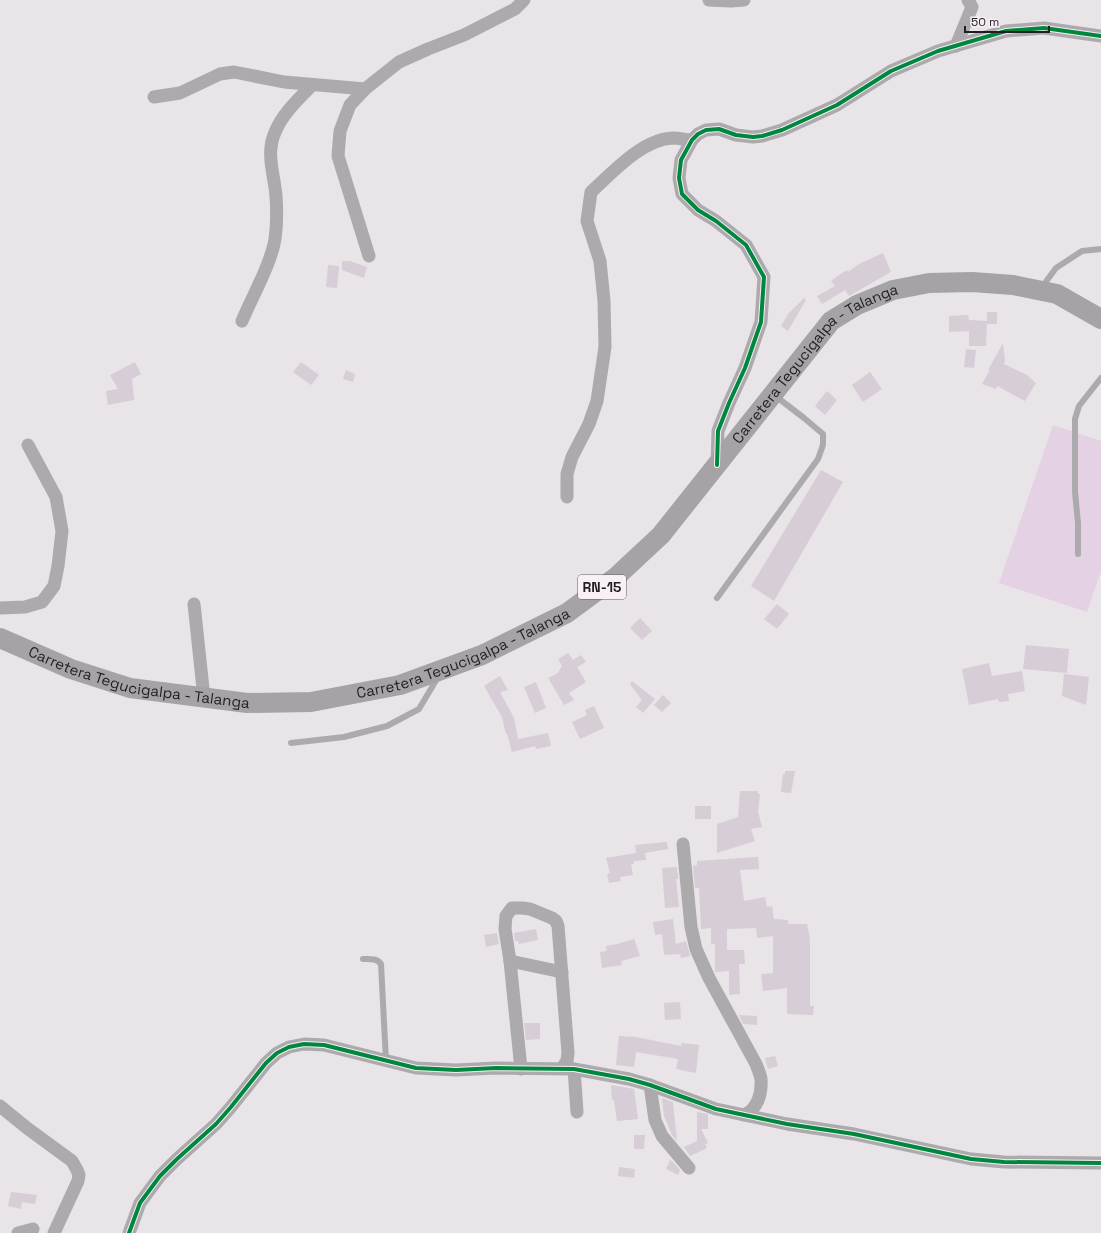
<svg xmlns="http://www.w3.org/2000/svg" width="1101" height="1233" viewBox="0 0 1101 1233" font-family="'Space Grotesk',sans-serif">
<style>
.green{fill:#e5d1e4}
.building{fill:#d6cdd6}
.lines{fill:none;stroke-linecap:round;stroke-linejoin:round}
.lane{stroke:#acaaac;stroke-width:6}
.street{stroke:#acaaac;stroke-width:13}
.primary{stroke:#a5a3a5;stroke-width:20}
.cycleway-casing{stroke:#f8eff7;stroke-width:6}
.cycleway{stroke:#00873e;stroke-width:4}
.labels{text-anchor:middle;stroke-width:3.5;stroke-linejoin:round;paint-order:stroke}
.shield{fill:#f8eff7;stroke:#625d61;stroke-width:1}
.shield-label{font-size:14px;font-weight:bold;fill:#211e21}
.street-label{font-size:15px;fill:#211e21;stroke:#f8eff7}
</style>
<rect width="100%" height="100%" fill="#e8e4e8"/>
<path class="green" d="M1053 425 1101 441V571L1087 612 999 583Z"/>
<g class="building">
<path d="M883 253 891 272 849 296 845 290 822 304 817 296 835 286 831 281 836 277 847 270 848 272 859 264Z"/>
<path d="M342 261H350L367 267 364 278 342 270Z"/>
<path d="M328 265 339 266 337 288 326 287Z"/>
<path d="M804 298 806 300 788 331 781 326 788 314Z"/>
<rect x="987" y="312" width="10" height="12"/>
<path d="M968 315 969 320 987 321 986 346H969V331L949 332V316Z"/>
<path d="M1003 343 1005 361 1004 364 1027 375 1036 383 1025 401 997 386 996 389 982 384 990 370H988Z"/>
<path d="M966 349 976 350 974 368 964 367Z"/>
<path d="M135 362 141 374 132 379 134 400 108 405 106 391 118 389 110 375Z"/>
<path d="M301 362 319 375 311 385 293 372Z"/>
<path d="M346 370 355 374 353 382 343 379Z"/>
<path d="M870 372 882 389 863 402 852 385Z"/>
<path d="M827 391 837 400 825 415 815 406Z"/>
<path d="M821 470 843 482 774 601 751 586Z"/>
<path d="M777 604 789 614 777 629 764 619Z"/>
<path d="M640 618 652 631 642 640 630 628Z"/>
<path d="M1026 645 1069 649 1067 673 1023 669Z"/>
<path d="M568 653 573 660 581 655 586 662 577 667 586 682 569 693 574 700 564 705 548 678 558 673 562 666 558 659Z"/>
<path d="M989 663 992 676 1022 671 1025 691 1008 694 1009 701 999 702 998 699 969 705 962 669Z"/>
<path d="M1064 674 1089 677 1086 705 1062 696Z"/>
<path d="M500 676 508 690 500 692 514 718 518 739 548 733 551 746 536 749 535 746 512 752 507 734H506L502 717 484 686Z"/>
<path d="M632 681 655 699 643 713 636 707 642 700 630 684Z"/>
<path d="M536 682 546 708 535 713 524 687Z"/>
<path d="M663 695 671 703 662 712 654 705Z"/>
<path d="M594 706 604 728 580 739 572 722 587 715 585 710Z"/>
<path d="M785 771H795L791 793 781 792 783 774H785Z"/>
<path d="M740 791H758V794H760L758 812 762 827 751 829 755 841 717 853V824L738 817Z"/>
<rect x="695" y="806" width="16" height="13"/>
<path d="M667 842 668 849 645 853 646 860 634 861V864H631L633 875 620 877 621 881 609 883 607 874 610 873 606 858 636 853 635 845Z"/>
<path d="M758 857 759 869 740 870 744 901 765 897 767 907 772 906 774 919 788 920V924H807L810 939V1006H814L813 1015 787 1014V988L763 991 761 974 773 973V936L757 938 756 928 727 929V950H744L745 964H739L740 994 729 995V971L715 972V944H711V928L701 929 699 888H695L693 866 697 865V861Z"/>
<path d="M677 867 678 879H676L679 907 665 908 662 868Z"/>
<path d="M673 919 676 944 686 941 690 956 681 958 680 954 664 955 662 934 655 935 653 922Z"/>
<path d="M536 929 538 940 519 944 518 941H515L514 933Z"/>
<path d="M497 933 499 944 486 947 484 935Z"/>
<path d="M634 939 640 956 621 961 622 965 602 968 600 952 607 951 606 946 617 944Z"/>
<path d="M680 1002 681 1019 665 1020 664 1003Z"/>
<path d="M739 1015 757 1016V1025L743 1024Z"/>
<path d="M524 1023H540V1039L526 1040Z"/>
<path d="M619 1036 636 1037 681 1046 682 1043 699 1045 696 1073 676 1069 678 1059 636 1052 634 1067 616 1065Z"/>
<path d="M775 1056 778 1066 768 1069 765 1058Z"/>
<path d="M611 1085 634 1089 638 1119 617 1121 614 1100H612Z"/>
<path d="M662 1098 673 1102 677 1141 672 1135 664 1116Z"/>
<path d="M697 1112 708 1114V1129H701L708 1143 705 1144 707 1148 690 1156 684 1147 697 1141Z"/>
<path d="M634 1135H645L644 1149H634Z"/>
<path d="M670 1160 673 1162 680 1170 678 1175 666 1169Z"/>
<path d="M619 1167 635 1169 634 1178 618 1176Z"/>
<path d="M11 1192 37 1195 35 1204 22 1202 21 1209 8 1206Z"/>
</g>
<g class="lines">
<g class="lane">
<path d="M1042 287 1056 268 1082 251 1101 249"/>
<path d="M1078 554V523L1075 492V419L1079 406 1101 378"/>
<path d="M717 598 818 459 823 445V434L804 418 774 395"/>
<path d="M291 743 344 737 387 726 419 709 438 677"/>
<path d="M363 959C370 959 377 958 381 964L386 1061"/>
</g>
<g class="street">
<path d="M709 0 731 1 744 0"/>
<path d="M956 46 972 7 968 0"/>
<path d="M154 97 180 93 220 74 234 72 284 82 365 89"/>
<path d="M369 256 338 156 340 131 350 105 365 89 399 62 428 49 464 35 515 9 524 0"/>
<path d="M242 321C252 297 271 264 275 239 277 225 277 210 276 196 274 173 265 152 276 130 284 112 299 99 312 85"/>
<path d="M717 465 718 431 729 403 745 368 761 322 764 277 746 245 716 221 698 210 682 194 679 178 681 160 692 140 698 134 706 130 719 129 736 135 753 137 762 136 782 130 837 105 891 71 938 51 1006 31 1044 28 1101 36"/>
<path d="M567 497V474L572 457 589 424 597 401 605 347 604 301 600 261 587 221 591 192C612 173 642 139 673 138 679 138 686 140 692 140"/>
<path d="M194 604 204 698"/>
<path d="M0 608 25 607 42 602 54 586 58 566 62 531 56 497 28 445"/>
<path d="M683 844 691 927 696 949 709 978 756 1064C758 1069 760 1074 761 1079 762 1093 758 1109 744 1115"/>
<path d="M510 961 562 972"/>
<path d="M521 1069 510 961 505 929 506 916 512 908H522L530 909 552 918 556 921 558 926 568 1053 567 1061 562 1068"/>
<path d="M574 1069 577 1112"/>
<path d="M650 1085 655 1120 662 1136 689 1168"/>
<path d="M0 1106 27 1128 72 1161 77 1170 79 1175 78 1181 54 1233"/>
<path d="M18 1233 33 1229"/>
<path d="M129 1233 140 1203 160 1176 177 1159 216 1124 231 1107 266 1063 277 1053 289 1047 304 1044 324 1045 416 1068 456 1070 496 1068 574 1069 629 1079 650 1085 716 1109 787 1124 854 1134 971 1159 1004 1162 1101 1163"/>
</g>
<path class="primary" id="s1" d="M0 638 71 669 130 688 247 703 311 702 400 685 482 655 567 613 616 577 661 535 831 321 857 305 893 290 929 283 972 282 1013 285 1057 294 1101 319"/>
<defs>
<g id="cycleway">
<path d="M717 465 718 431 729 403 745 368 761 322 764 277 746 245 716 221 698 210 682 194 679 178 681 160 692 140 698 134 706 130 719 129 736 135 753 137 762 136 782 130 837 105 891 71 938 51 1006 31 1044 28 1101 36"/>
<path d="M129 1233 140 1203 160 1176 177 1159 216 1124 231 1107 266 1063 277 1053 289 1047 304 1044 324 1045 416 1068 456 1070 496 1068 574 1069 629 1079 650 1085 716 1109 787 1124 854 1134 971 1159 1004 1162 1101 1163"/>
</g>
</defs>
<use href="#cycleway" class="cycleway-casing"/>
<use href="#cycleway" class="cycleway"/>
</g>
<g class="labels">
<rect class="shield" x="578" y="575" width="48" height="24" rx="3"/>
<g class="shield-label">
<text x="602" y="592">RN-15</text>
</g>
<g class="street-label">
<text dy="5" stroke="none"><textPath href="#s1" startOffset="950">Carretera Tegucigalpa - Talanga</textPath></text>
<text dy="5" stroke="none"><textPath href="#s1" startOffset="482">Carretera Tegucigalpa - Talanga</textPath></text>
<text dy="5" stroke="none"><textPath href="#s1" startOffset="146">Carretera Tegucigalpa - Talanga</textPath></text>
</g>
</g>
<path d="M965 26v6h84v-6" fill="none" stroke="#211e21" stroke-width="2"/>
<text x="971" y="26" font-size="12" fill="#211e21" stroke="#f8eff7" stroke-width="3" paint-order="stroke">50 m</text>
</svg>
